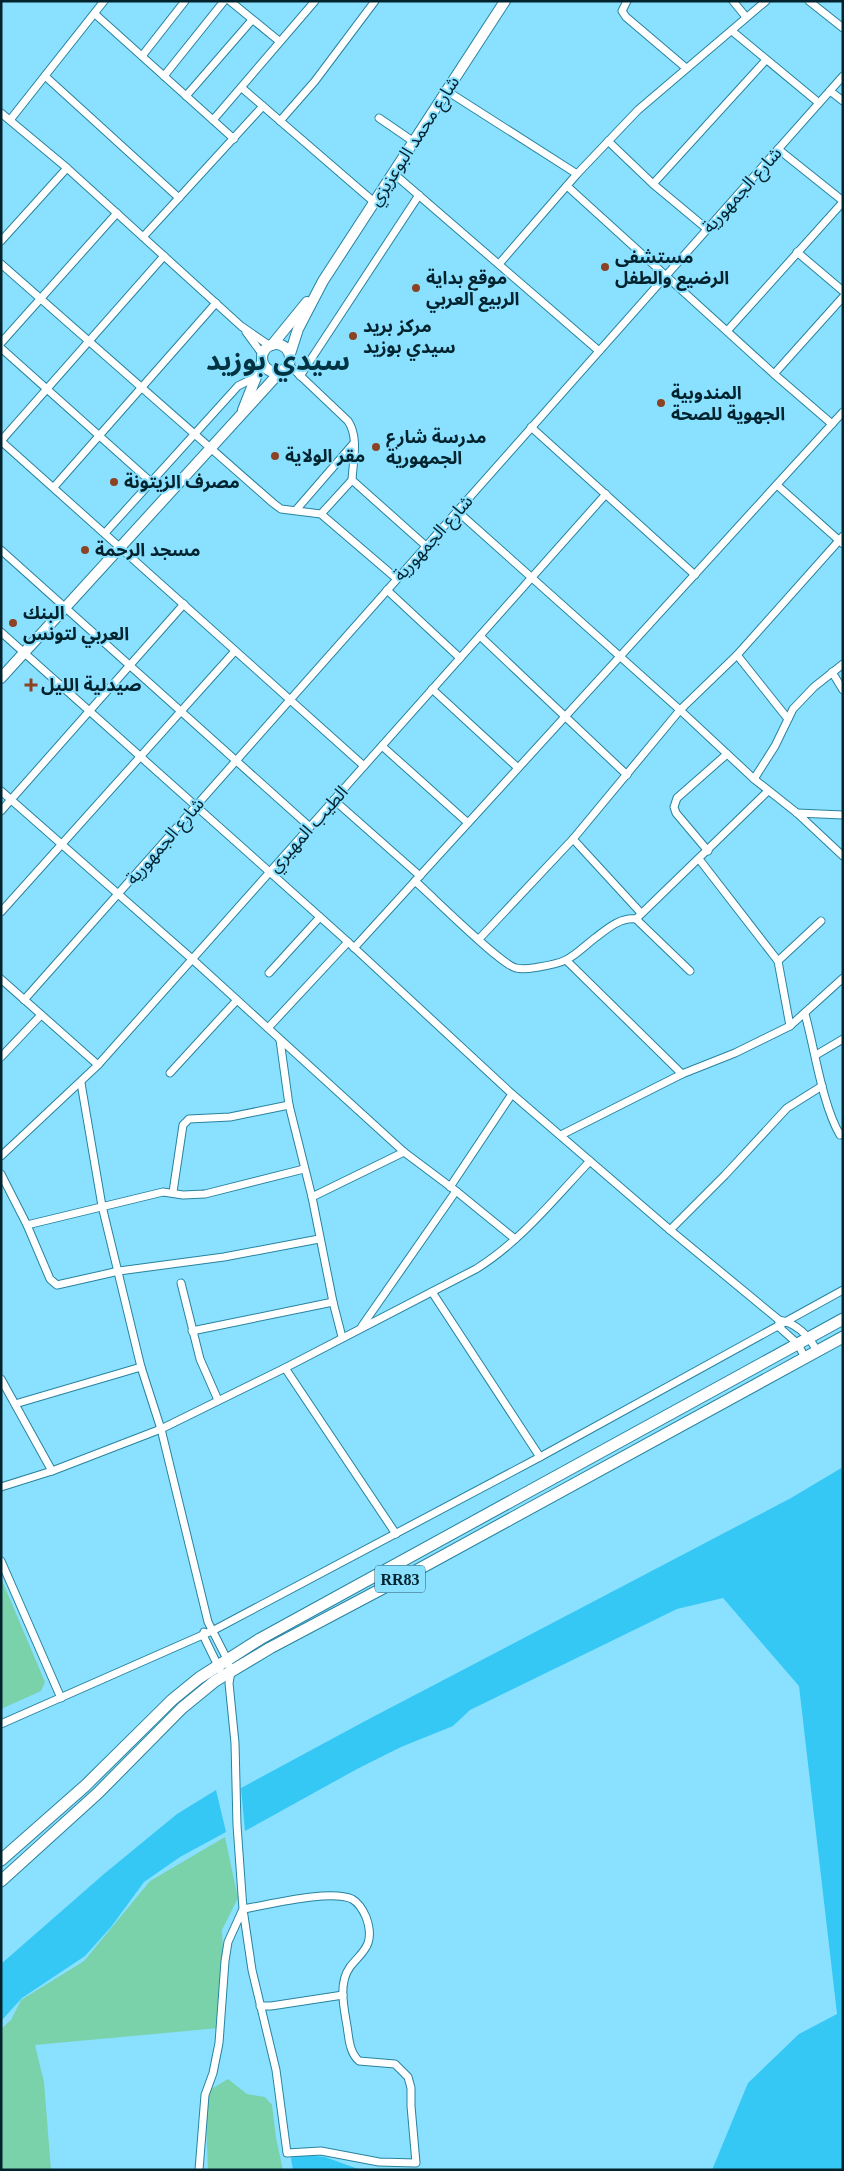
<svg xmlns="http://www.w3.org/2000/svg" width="844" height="2171" viewBox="0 0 844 2171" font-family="'Times New Roman','Noto Sans Arabic',serif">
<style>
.green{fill:#7ad2aa}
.water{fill:#35c8f4}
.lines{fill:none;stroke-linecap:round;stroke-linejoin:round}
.street-casing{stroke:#27839f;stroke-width:9}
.secondary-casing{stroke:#27839f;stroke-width:12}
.primary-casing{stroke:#27839f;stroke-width:13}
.street{stroke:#fff;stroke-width:7}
.secondary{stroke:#fff;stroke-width:10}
.primary{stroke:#fff;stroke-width:11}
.poi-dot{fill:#8b4324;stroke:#8ae0ff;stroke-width:2}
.labels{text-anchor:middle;stroke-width:4;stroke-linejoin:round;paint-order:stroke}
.shield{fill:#8ae0ff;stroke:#295c6d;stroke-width:1}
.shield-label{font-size:16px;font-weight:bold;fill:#00232e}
.street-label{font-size:18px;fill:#00232e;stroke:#8ae0ff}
.poi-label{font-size:18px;font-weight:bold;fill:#00232e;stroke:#8ae0ff;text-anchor:start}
.town-label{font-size:28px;font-weight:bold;fill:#003442;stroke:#8ae0ff}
</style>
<rect width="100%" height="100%" fill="#8ae0ff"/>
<g class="green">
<path d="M1 1578 45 1682 41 1691 1 1709Z"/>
<path d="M225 1837 238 1898 222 1930 223 1956 219 2028 35 2045 44 2082 51 2170H1V2029L11 2020 21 2000 84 1961 150 1881Z"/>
<path d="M228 2079 247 2094 265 2097 272 2105 276 2138 283 2170H208L206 2120 208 2091Z"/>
</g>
<g class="water">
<path d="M843 1467V2170H712L748 2083 799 2034 837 2014 799 1686 723 1598 677 1609 470 1710 453 1726 401 1747 357 1769 245 1831 241 1788 367 1720 791 1498Z"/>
<path d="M216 1790 226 1832 180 1857 144 1882 111 1927 85 1956 22 1998 1 2021V1964L104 1874 177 1814Z"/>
<path d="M299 2154 325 2157 361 2170H293L291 2159 292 2156Z"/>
</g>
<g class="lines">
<defs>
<g id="street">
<path d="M230 1 279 41"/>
<path d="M627 1 622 11 626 17 686 68"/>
<path d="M733 1 746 17"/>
<path d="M809 1 843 28"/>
<path d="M95 14 234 139"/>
<path d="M732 31 819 103"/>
<path d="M142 56 185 1"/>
<path d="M45 76 179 198"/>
<path d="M164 76 224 1"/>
<path d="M242 88 374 202"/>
<path d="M447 91 577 174"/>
<path d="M830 91 843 101"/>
<path d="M186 96 252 20"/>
<path d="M1 113 67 168 241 326 270 346"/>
<path d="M379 118 414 142"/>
<path d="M10 120 104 1"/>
<path d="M213 120 315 1"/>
<path d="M280 121 315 81 375 1"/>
<path d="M608 141 653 184 707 229"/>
<path d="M778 149 843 201"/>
<path d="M393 173 599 351"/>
<path d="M653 184 765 61"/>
<path d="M567 186 774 374 832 424"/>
<path d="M143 237 263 106"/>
<path d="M1 241 67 168"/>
<path d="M797 252 843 291"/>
<path d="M1 264 273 503 281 509 321 514 397 579"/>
<path d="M499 264 577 174 638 110 766 1"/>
<path d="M728 330 843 202"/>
<path d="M246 332 263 355"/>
<path d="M1 343 117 213"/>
<path d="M1 348 151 482"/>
<path d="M289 365 348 421C359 437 353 461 352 480L426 546"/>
<path d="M774 374 843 297"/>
<path d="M300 376 419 195"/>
<path d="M531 427 695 575"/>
<path d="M1 441 364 766"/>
<path d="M1 441 164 256"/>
<path d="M777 485 843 544"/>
<path d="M54 487 216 303"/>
<path d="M296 510 354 443"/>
<path d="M457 511 680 710 754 779 797 813 843 856"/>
<path d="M321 514 352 480"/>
<path d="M105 533 238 386 256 377"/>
<path d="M1 550 310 827"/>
<path d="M387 590 460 658"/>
<path d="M1 632 348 942 512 1094 670 1230 779 1320C796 1323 809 1336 817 1351"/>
<path d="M480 636 627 775"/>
<path d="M737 655 788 719"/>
<path d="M832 672 843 690"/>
<path d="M432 689 518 768"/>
<path d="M382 746 468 823"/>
<path d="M754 779 775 746 793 709 814 687 843 664"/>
<path d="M1 791 192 959 404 1152 456 1191 515 1239"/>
<path d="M334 800 420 876"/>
<path d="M1 811 184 604"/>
<path d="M797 813 843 815"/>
<path d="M573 839 641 913"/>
<path d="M708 851 676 813 674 807 677 798 727 754"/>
<path d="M699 859 778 961 790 1026"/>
<path d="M415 881C431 895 501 965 516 968 524 970 532 968 539 967 571 962 571 957 595 938 607 929 620 917 636 919L768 791"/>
<path d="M1 912 235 651"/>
<path d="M636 919 690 971"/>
<path d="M479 939 573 839 680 710 737 655 843 536"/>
<path d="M354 948 843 412"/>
<path d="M567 961 682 1074"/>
<path d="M778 961 821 921"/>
<path d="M269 973 320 917"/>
<path d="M1 979 98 1065"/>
<path d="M24 1000 843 76"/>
<path d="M805 1014C815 1050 822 1104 840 1135L843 1133"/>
<path d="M268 1028 348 942"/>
<path d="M280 1040 289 1105 312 1197 333 1302 342 1337"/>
<path d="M816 1055 843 1039"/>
<path d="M1 1057 41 1015"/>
<path d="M170 1073 237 1000"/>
<path d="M81 1083 102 1206 141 1367 161 1429 208 1622 227 1659 231 1672 229 1683 235 1743 237 1825 243 1909 252 1970 276 2070 287 2153 321 2151 379 2162 416 2163 411 2106V2088L408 2077 395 2064 359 2061C349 2052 349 2038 347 2026 344 2008 338 1983 350 1967 356 1959 365 1952 368 1943 371 1934 369 1925 366 1917 363 1910 359 1903 352 1899 330 1889 268 1905 243 1909L228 1942 225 1961 219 2043 213 2073 205 2095 199 2170"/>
<path d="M561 1135 682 1074 735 1053 790 1026 843 978"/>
<path d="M1 1156 98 1065 606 494"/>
<path d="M1 1174 27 1225 50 1279 57 1285 119 1271 224 1257 319 1239"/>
<path d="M450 1187 512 1094"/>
<path d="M173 1192 183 1125 189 1119 230 1117 289 1105"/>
<path d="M312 1197 404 1152"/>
<path d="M27 1225 163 1192 183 1195 205 1194 304 1169"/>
<path d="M670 1230 725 1175 787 1108 822 1086"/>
<path d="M181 1283 200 1359 218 1400"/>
<path d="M432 1292 540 1457"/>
<path d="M779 1322V1327L798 1344 805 1358"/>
<path d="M362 1326 456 1191"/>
<path d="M192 1331 333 1302"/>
<path d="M285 1368 396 1534"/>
<path d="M1 1379 52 1471"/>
<path d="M15 1404 141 1367"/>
<path d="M1 1487 52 1471 161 1429 285 1368 476 1269C520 1242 554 1199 590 1161"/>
<path d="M1 1561 61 1698"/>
<path d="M204 1632 203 1635 220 1670"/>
<path d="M1 1724 214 1630 540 1457 843 1290"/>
<path d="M260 2006H271L343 1995"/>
</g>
<g id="secondary">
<circle cx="276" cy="358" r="14"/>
<path d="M272 345 307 302"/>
<path d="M290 354 298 329 323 281 505 1"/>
<path d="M243 410 262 362"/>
<path d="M1 678 280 372"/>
</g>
<g id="primary">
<path d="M1 1860 85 1786 172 1700 199 1678 260 1639 843 1319"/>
<path d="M1 1881 98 1793 182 1708 215 1681 270 1648 421 1568 843 1337"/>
</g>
</defs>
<use href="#street" class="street-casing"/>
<use href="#secondary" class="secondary-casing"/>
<use href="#primary" class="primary-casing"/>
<use href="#street" class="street"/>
<use href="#secondary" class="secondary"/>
<use href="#primary" class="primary"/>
</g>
<g class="poi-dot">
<circle cx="605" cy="267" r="5"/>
<circle cx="416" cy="288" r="5"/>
<circle cx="353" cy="336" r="5"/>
<circle cx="661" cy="403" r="5"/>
<circle cx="376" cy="447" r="5"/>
<circle cx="275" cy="456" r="5"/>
<circle cx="114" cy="482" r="5"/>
<circle cx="85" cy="550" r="5"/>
<circle cx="13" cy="623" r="5"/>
<path d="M28.5 677.5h5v5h5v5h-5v5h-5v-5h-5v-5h5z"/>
</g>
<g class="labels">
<rect class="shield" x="375" y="1565.5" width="50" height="27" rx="4"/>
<g class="shield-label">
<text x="400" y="1585">RR83</text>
</g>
<g class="street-label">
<text transform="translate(414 141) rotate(-57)" y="6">شارع محمد البوعزيزي</text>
<text transform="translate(742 190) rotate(-48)" y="6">شارع الجمهورية</text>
<text transform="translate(433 538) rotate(-48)" y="6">شارع الجمهورية</text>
<text transform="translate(308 829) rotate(-48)" y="6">الطيب المهيري</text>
<text transform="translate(165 841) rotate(-49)" y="6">شارع الجمهورية</text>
</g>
<g class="poi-label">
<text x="615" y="263">مستشفى<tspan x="615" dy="21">الرضيع والطفل</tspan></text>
<text x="426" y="284">موقع بداية<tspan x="426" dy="21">الربيع العربي</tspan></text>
<text x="363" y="332">مركز بريد<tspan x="363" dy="21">سيدي بوزيد</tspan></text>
<text x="671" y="399">المندوبية<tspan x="671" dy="21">الجهوية للصحة</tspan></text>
<text x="386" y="443">مدرسة شارع<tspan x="386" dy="21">الجمهورية</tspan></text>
<text x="285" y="462">مقر الولاية</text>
<text x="124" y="488">مصرف الزيتونة</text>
<text x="95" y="556">مسجد الرحمة</text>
<text x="23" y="619">البنك<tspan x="23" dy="21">العربي لتونس</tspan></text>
<text x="41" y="691">صيدلية الليل</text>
</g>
<g class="town-label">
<text x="278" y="370">سيدي بوزيد</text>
</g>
</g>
<rect width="844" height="2171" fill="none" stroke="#00232e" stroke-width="5"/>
</svg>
